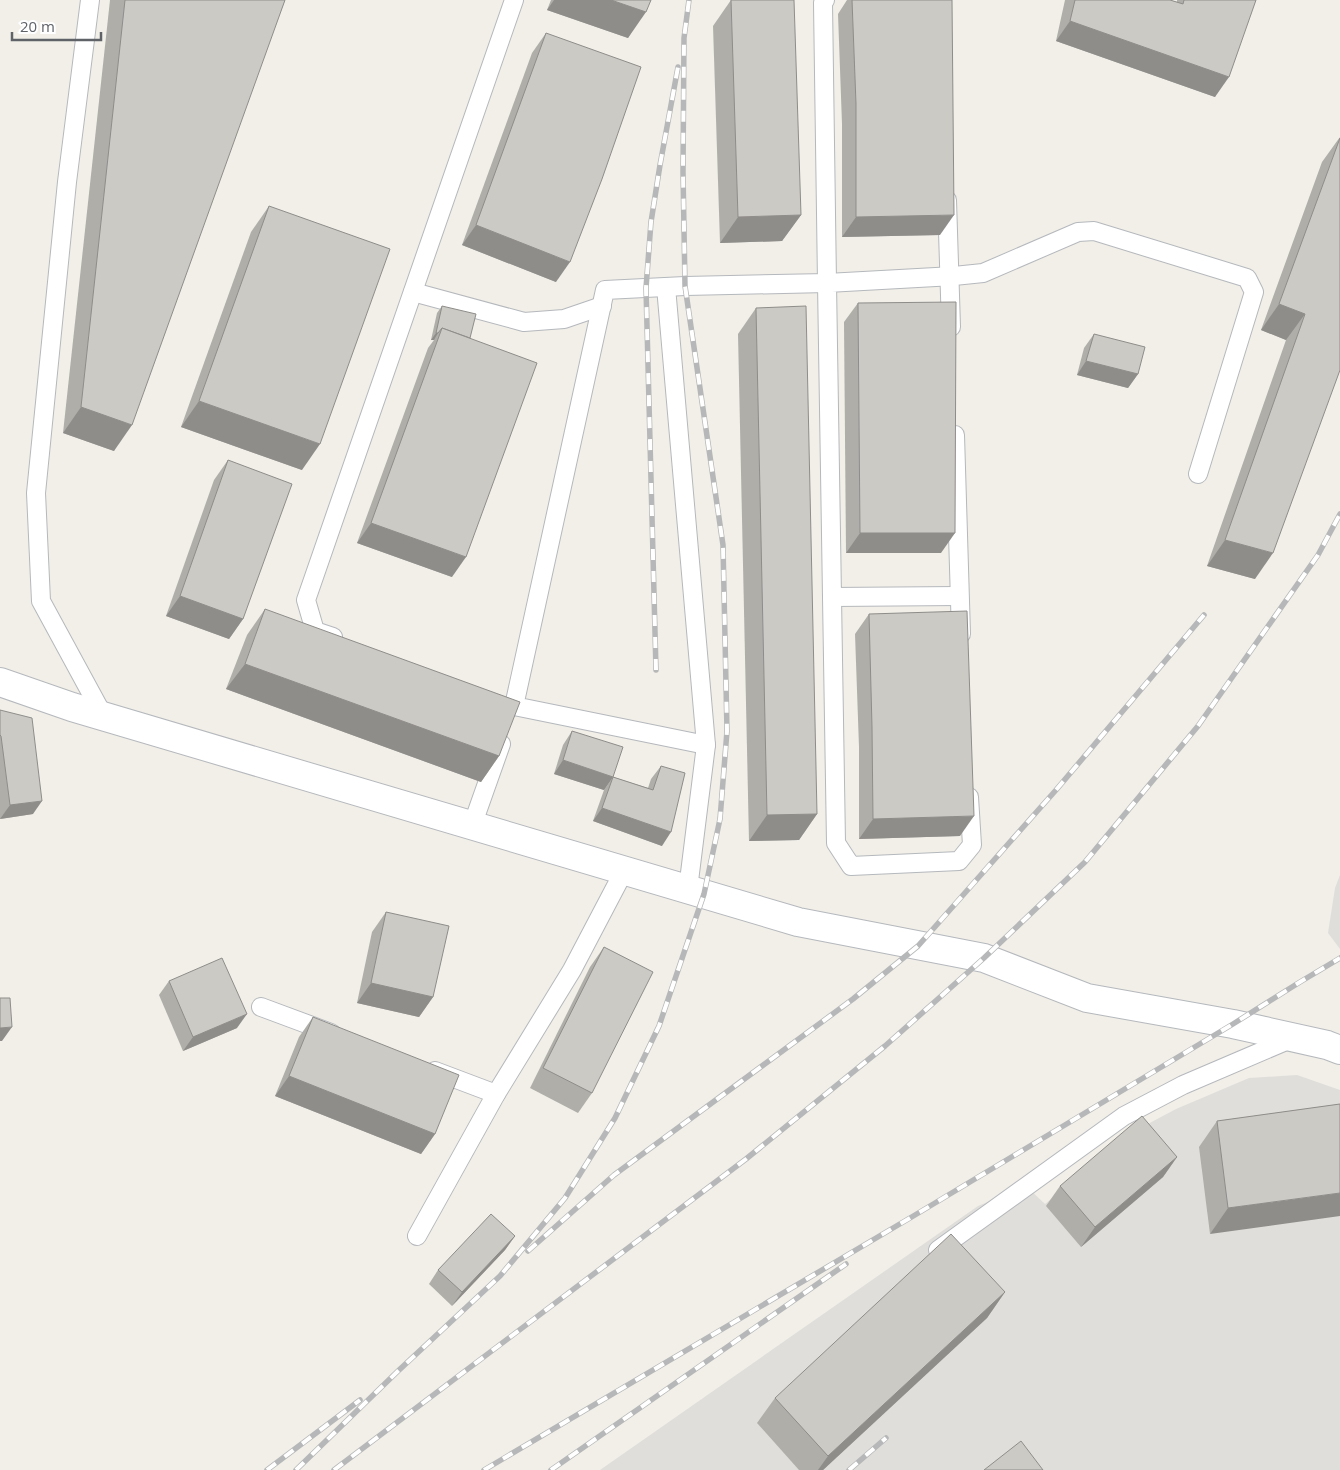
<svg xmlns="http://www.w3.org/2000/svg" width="1340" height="1470" viewBox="0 0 1340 1470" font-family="'Open Sans',sans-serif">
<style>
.industrial{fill:#e0deda}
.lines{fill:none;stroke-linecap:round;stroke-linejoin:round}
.lane-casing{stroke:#b5b8bc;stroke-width:20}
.street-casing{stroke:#b5b8bc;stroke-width:30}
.lane{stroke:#fff;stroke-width:18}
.street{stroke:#fff;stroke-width:28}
.rail-casing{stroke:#b6b7b8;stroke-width:5.5}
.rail{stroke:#fff;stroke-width:4;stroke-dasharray:11;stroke-linecap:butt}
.wall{fill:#afaea9}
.shaded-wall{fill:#8f8d8a}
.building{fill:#cccac5;stroke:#8f8d8a}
</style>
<rect width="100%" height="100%" fill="#f1efe8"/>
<g class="industrial">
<path d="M1340 875V949L1328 933 1335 888Z"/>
<path d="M1297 1075 1340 1090V1470H600L978 1206 1026 1186 1045 1204 1129 1134 1176 1109 1249 1078Z"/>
</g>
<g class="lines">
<defs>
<g id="lane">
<path d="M90 0 67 182 36 493 41 601 104 717"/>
<path d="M947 200 951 327"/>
<path d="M666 287 706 745 688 889"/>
<path d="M413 292 524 322 564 319 602 306"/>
<path d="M955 435 961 634"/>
<path d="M959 596 832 597 827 283 954 276 983 273 1078 232 1094 231 1247 278 1254 292 1198 474"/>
<path d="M832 597 836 843 851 866 959 861 972 845 969 797"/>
<path d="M333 637 315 631 306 600 514 0"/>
<path d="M706 745 514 706 605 290 685 286 827 283 823 3 825 0"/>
<path d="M472 826 501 744"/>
<path d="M261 1007 331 1033"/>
<path d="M435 1071 496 1094"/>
<path d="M417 1236 496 1094 572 970 624 871"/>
<path d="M938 1250 1124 1116 1183 1085 1293 1038"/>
</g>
<path id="street" d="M0 682 72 707 798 922 984 958 1087 998 1233 1024 1327 1045 1340 1050"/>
</defs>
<use href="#lane" class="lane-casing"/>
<use href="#street" class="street-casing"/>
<use href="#lane" class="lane"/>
<use href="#street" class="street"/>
<defs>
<g id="rail">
<path d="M656 670 646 288 651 222 660 165 678 67"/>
<path d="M528 1251 614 1175 853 999 918 946 1056 790 1204 615"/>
<path d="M267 1470 360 1400"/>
<path d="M296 1470 398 1371 500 1276 565 1198 615 1118 659 1026 704 894 720 819 727 731 723 545 685 286 683 172 684 38 689 0"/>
<path d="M334 1470 746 1159 885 1046 984 958 1085 862 1198 726 1318 555 1340 514"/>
<path d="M484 1470 915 1215 1233 1024 1300 982 1340 958"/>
<path d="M551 1470 846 1264"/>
<path d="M849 1470 886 1438"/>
</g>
</defs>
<use href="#rail" class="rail-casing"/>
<use href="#rail" class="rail"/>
</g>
<g class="wall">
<path d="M110 0H285L114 451 63 433Z"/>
<path d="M551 0H651L628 38 547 10Z"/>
<path d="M731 0 801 215 782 241 720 243 713 26Z"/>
<path d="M847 0H952L940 235 842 237V124L838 14Z"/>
<path d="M1065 0H1170L1177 2V0H1256L1215 97 1056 41Z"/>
<path d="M546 33 556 282 462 245 532 53Z"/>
<path d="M1340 137 1255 579 1207 566 1286 340 1261 330 1322 162Z"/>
<path d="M269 206 302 470 181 427 251 232Z"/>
<path d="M858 303 941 553H846L844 322Z"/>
<path d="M442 306 470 338 452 577 357 543 428 348 434 340H431L437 313Z"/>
<path d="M756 308 817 814 799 840 749 841 738 334Z"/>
<path d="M1094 334 1138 374 1128 388 1077 375 1084 348Z"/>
<path d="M228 460 243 619 229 639 166 616 214 480Z"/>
<path d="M265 609 499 756 481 782 226 689 247 635Z"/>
<path d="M869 614 960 836 859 839V747L855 634Z"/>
<path d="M0 710 33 814 0 819Z"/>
<path d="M572 731 613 777 604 790 554 774 563 745Z"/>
<path d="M661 766 662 846 593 821 604 790 613 777 648 788 651 779Z"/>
<path d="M386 912 433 997 419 1017 357 1003 372 932Z"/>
<path d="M604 947 592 1093 578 1113 530 1088 590 967Z"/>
<path d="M169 981 237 1028 183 1051 159 995Z"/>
<path d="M313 1017 435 1134 421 1154 275 1096 299 1037Z"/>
<path d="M1340 1104 1210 1234 1199 1147 1217 1121Z"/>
<path d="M1177 1157 1163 1177 1081 1247 1046 1206 1060 1186Z"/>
<path d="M515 1236 505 1250 452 1306 429 1284 438 1270Z"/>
<path d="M1005 1292 987 1318 823 1470H799L757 1423 775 1398Z"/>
</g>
<g class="shaded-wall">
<path d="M554 0H611L646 12 628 38 547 10Z"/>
<path d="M1070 21 1229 77 1215 97 1056 41Z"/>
<path d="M801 215 782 241 720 243 738 217Z"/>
<path d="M954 215 940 235 842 237 856 217Z"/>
<path d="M476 225 570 262 556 282 462 245Z"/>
<path d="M1279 304 1305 314 1286 340 1261 330Z"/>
<path d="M436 333H438L434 340H431Z"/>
<path d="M1086 361 1138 374 1128 388 1077 375Z"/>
<path d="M199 401 320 444 302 470 181 427Z"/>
<path d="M81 407 132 425 114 451 63 433Z"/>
<path d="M371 523 466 557 452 577 357 543Z"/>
<path d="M860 533H955L941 553H846Z"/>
<path d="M1225 540 1273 553 1255 579 1207 566Z"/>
<path d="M180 596 243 619 229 639 166 616Z"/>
<path d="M245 664 499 756 481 782 226 689Z"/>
<path d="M563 760 613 777 604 790 554 774Z"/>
<path d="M42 801 33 814 0 819 10 805Z"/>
<path d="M602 808 671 832 662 846 593 821Z"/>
<path d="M817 814 799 840 749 841 767 815Z"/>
<path d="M974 816 960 836 859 839 873 819Z"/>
<path d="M371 983 433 997 419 1017 357 1003Z"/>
<path d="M247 1014 237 1028 183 1051 193 1037Z"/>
<path d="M12 1027 2 1041H0V1028Z"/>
<path d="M289 1076 435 1134 421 1154 275 1096Z"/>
<path d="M1177 1157 1163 1177 1081 1247 1095 1227Z"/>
<path d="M1340 1193V1216L1210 1234 1228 1208Z"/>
<path d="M515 1236 505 1250 452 1306 462 1292Z"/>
<path d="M1005 1292 987 1318 823 1470H818L828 1456Z"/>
</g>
<g class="building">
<path d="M125 0H285L132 425 81 407Z"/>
<path d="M611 0H651L646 12Z"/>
<path d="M731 0H794L801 215 738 217Z"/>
<path d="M852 0H952L954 215 856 217V104Z"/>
<path d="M1075 0H1170L1183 4 1184 0H1256L1229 77 1070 21Z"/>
<path d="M546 33 641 67 602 179 570 262 476 225Z"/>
<path d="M1340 138V370L1273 553 1225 540 1305 314 1279 304Z"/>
<path d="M269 206 390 249 320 444 199 401Z"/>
<path d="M956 302 955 533H860L858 303Z"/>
<path d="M442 306 476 314 470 338 442 328 438 333H436Z"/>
<path d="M806 306 817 814 767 815 756 308Z"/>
<path d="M442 328 537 363 466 557 371 523Z"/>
<path d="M1094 334 1145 347 1138 374 1086 361Z"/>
<path d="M228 460 292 484 243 619 180 596Z"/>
<path d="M265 609 520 702 499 756 245 664Z"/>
<path d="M967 611 974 816 873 819 872 727 869 614Z"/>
<path d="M0 710 32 718 42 801 10 805 1 736 0 735Z"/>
<path d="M572 731 623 747 613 777 563 760Z"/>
<path d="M661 766 685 773 671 832 602 808 613 777 653 790Z"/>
<path d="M386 912 449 926 433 997 371 983Z"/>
<path d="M604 947 653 972 592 1093 543 1068Z"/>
<path d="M222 958 247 1014 193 1037 169 981Z"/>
<path d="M0 998H10L12 1027 0 1028Z"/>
<path d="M313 1017 459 1075 435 1134 289 1076Z"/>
<path d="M1340 1104V1193L1228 1208 1217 1121Z"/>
<path d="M1142 1116 1177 1157 1095 1227 1060 1186Z"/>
<path d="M491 1214 515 1236 462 1292 438 1270Z"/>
<path d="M951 1234 1005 1292 828 1456 775 1398Z"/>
<path d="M1021 1441 1043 1470H984Z"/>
</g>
<path d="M12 32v8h89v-8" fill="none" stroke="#5f6368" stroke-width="2.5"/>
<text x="20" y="32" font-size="15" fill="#5f6368" stroke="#ffffff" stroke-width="4" paint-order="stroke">20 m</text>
</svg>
